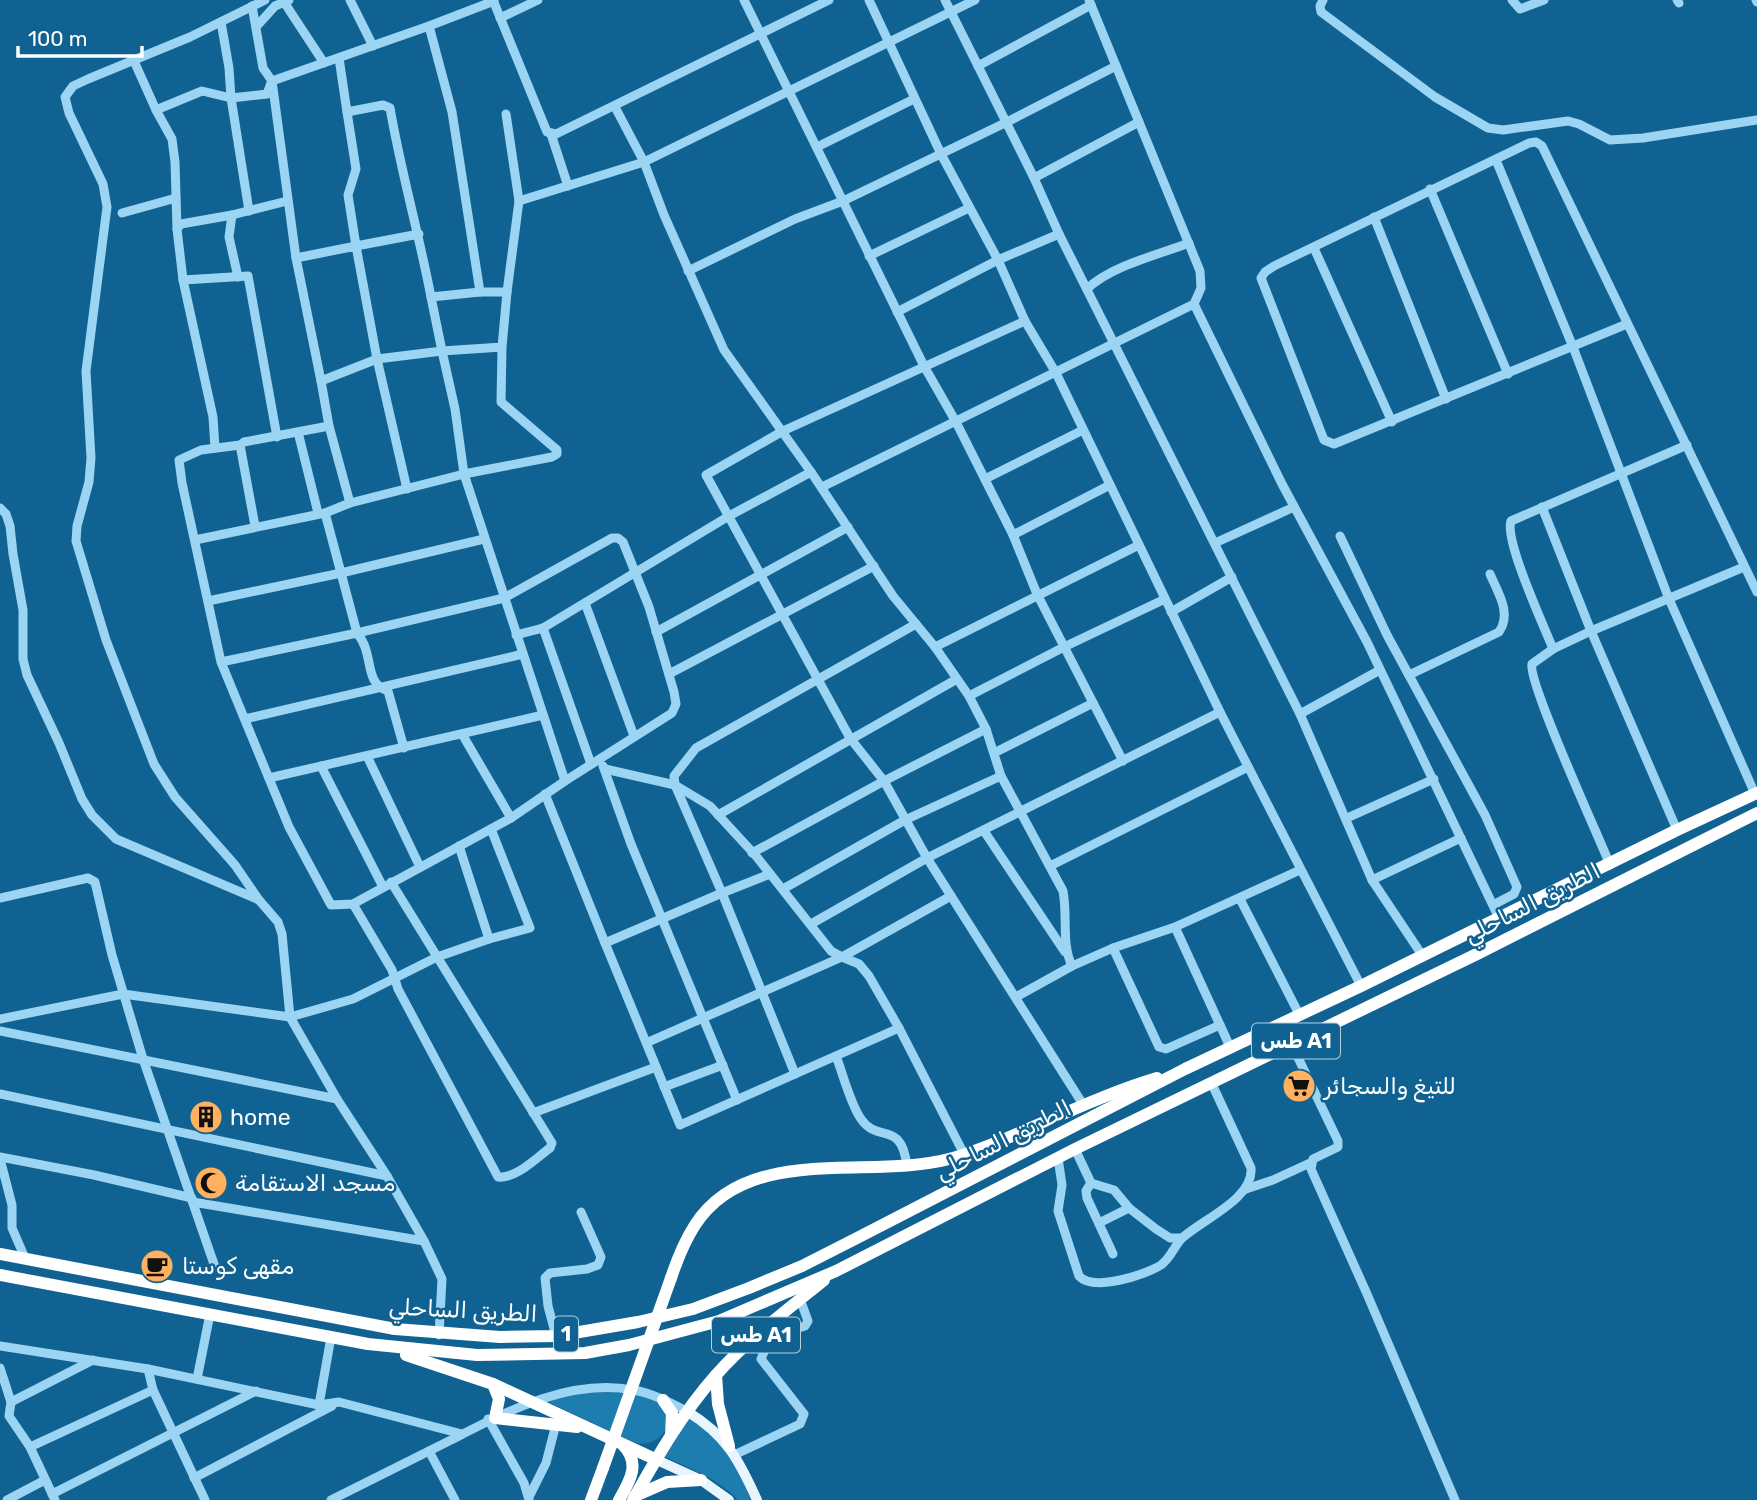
<svg xmlns="http://www.w3.org/2000/svg" width="1757" height="1500" viewBox="0 0 1757 1500" font-family="Rubik,Cairo,sans-serif">
<style>
.green{fill:#1e7daf}
.lines{fill:none;stroke-linecap:round;stroke-linejoin:round}
.minor{stroke:#9cd4f3;stroke-width:9}
.major{stroke:#e8f5ff;stroke-width:10}
.highway{stroke:#fff;stroke-width:12}
.highway-bridge{stroke:#fff;stroke-width:12}
.labels{text-anchor:middle;stroke-width:5;stroke-linejoin:round;paint-order:stroke}
.shield{fill:#106292;stroke:#b7d0de;stroke-width:2}
.shield-label{font-size:21px;font-weight:bold;fill:#fff}
.street-label{font-size:23px;fill:#fff;stroke:#106292}
.poi-label{font-size:23px;fill:#fff;stroke:#106292;text-anchor:start}
</style>
<rect width="100%" height="100%" fill="#106292"/>
<g class="green">
<path d="M607 1392C623 1393 642 1392 656 1401 681 1417 662 1451 633 1442L548 1402 571 1394Z"/>
<path d="M689 1419C696 1423 705 1428 712 1434 731 1450 741 1477 751 1500H738C719 1479 691 1469 665 1457Z"/>
</g>
<g class="lines">
<g class="minor">
<path d="M350 0 373 46"/>
<path d="M493 0 547 132 556 134 829 0"/>
<path d="M744 0 924 366 956 422 1013 535 1037 594 1123 761"/>
<path d="M869 0 941 154 998 260 1025 321 1056 373 1220 712 1361 986"/>
<path d="M945 0 1034 178 1059 234 1300 714 1372 880 1422 955"/>
<path d="M1323 0 1320 6 1321 12 1435 97 1488 128 1503 130 1568 121 1579 124 1610 140 1643 138 1757 120"/>
<path d="M1512 0 1520 9 1544 0"/>
<path d="M1677 0 1679 3"/>
<path d="M1756 0 1757 2"/>
<path d="M284 2 324 63"/>
<path d="M252 6 263 68 272 81 296 258"/>
<path d="M500 18 538 0"/>
<path d="M221 22 229 68 231 98 267 94 271 83"/>
<path d="M429 26 452 112 480 292H507L519 201 506 114"/>
<path d="M256 27 275 6 289 0"/>
<path d="M339 58 347 112"/>
<path d="M134 61 156 110"/>
<path d="M978 66 1091 5"/>
<path d="M272 81 429 26 494 1"/>
<path d="M615 107 644 162 664 215 724 350 811 472 893 596 935 647 969 696 986 729 1001 776 1063 891C1068 917 1061 943 1072 966L1113 948 1175 927 1300 870"/>
<path d="M551 134 568 186"/>
<path d="M817 147 914 99"/>
<path d="M1496 160 1573 347 1669 599 1755 794"/>
<path d="M1034 178 1139 122"/>
<path d="M1430 189 1508 374"/>
<path d="M519 201 644 162 975 0"/>
<path d="M122 213 176 198"/>
<path d="M232 215 287 201"/>
<path d="M1374 217 1446 399"/>
<path d="M177 229 175 162 172 139 156 110 202 91 231 98 249 211"/>
<path d="M419 234 356 246 348 195 356 169 347 112 383 105 390 108C401 172 419 234 431 297"/>
<path d="M1314 248 1392 422"/>
<path d="M869 256 969 208"/>
<path d="M688 271 795 219 843 201 1005 123 1116 66"/>
<path d="M183 280 177 229 181 224 232 215 229 237 238 277"/>
<path d="M1087 289C1111 266 1157 255 1189 243"/>
<path d="M1194 304 1282 484 1367 642 1499 918"/>
<path d="M897 312 998 260 1059 234"/>
<path d="M1025 321 783 431 706 475 850 738 884 781 927 858 1084 1106"/>
<path d="M1627 324 1334 444 1324 440 1261 278 1265 272 1274 266 1529 143 1536 142 1542 146 1757 592"/>
<path d="M502 347 442 351 455 409 464 474 552 457 557 454V450L501 402 502 347 507 292"/>
<path d="M321 381 329 426 350 503"/>
<path d="M298 432 318 513"/>
<path d="M215 448 213 417 183 280 248 276 277 437"/>
<path d="M985 479 1083 430"/>
<path d="M822 487 1194 304 1201 288 1200 271 1089 0"/>
<path d="M407 489 377 359 321 381 296 258 356 246 377 359 442 351 431 297 480 292"/>
<path d="M1542 507 1591 631 1677 830"/>
<path d="M0 508 6 514 10 526 13 554 23 610V659L27 675 59 743 82 799 92 815 116 839 259 900 278 922 282 934 290 1017 337 1099 387 1176 424 1241 442 1279 439 1335"/>
<path d="M325 513 357 633C375 654 363 684 388 691L404 748"/>
<path d="M255 526 240 445 244 442 329 426"/>
<path d="M1013 535 1110 485"/>
<path d="M1340 536 1387 635 1485 815 1517 887 1514 894 1493 905"/>
<path d="M195 540 325 513 350 503 464 474 565 781"/>
<path d="M1215 543 1294 507"/>
<path d="M208 601 341 573 484 539"/>
<path d="M585 603 634 736"/>
<path d="M1171 612 1232 577"/>
<path d="M543 628 591 764"/>
<path d="M656 632 848 527"/>
<path d="M516 635 543 628 729 516 811 472"/>
<path d="M935 647 1139 545"/>
<path d="M1553 649C1544 626 1504 540 1511 521L1687 445"/>
<path d="M221 662 357 633 504 598 612 538H618L623 542 649 607 674 692 676 704 672 713 565 781 511 818 353 904 331 905 289 827 221 662 182 483 179 460 201 450 240 445"/>
<path d="M669 674 874 566"/>
<path d="M1409 675 1499 632C1512 613 1498 593 1490 574"/>
<path d="M969 696 1064 647 1165 599"/>
<path d="M1300 714 1380 670"/>
<path d="M245 719 523 654"/>
<path d="M462 734 511 818"/>
<path d="M994 753 1093 703"/>
<path d="M367 756 420 867"/>
<path d="M321 766 383 887"/>
<path d="M603 766 631 844 737 1100"/>
<path d="M605 769 675 785 710 806 756 856 831 951 842 957 951 896"/>
<path d="M269 778 543 715"/>
<path d="M545 794 605 943 722 893 675 785 674 776 696 748 916 624"/>
<path d="M718 815 957 679"/>
<path d="M1347 818 1434 779"/>
<path d="M984 831 1065 952"/>
<path d="M752 853 884 781 986 729"/>
<path d="M1610 865C1599 837 1527 681 1532 664L1553 649 1591 631 1744 567"/>
<path d="M1050 866 1248 767"/>
<path d="M770 874 722 893 795 1074"/>
<path d="M1372 880 1461 838"/>
<path d="M783 889 905 820 1001 776"/>
<path d="M0 898 88 878 95 882 112 955 143 1059 215 1267"/>
<path d="M1240 899 1300 1016"/>
<path d="M259 900 235 865 175 797 154 764 106 640 76 541 77 526 89 482 91 458 86 371 107 207 103 184 69 113 65 97 73 86 88 79 190 37 265 0"/>
<path d="M353 904 392 970 398 989 498 1177C516 1179 536 1158 550 1148L552 1143 391 882"/>
<path d="M811 924 927 858 1220 712"/>
<path d="M1175 927 1231 1049"/>
<path d="M489 939 530 928 491 829"/>
<path d="M605 943C630 1004 655 1064 680 1125L899 1028 869 976 859 964 842 957 646 1043"/>
<path d="M1113 948 1159 1047 1166 1049 1220 1025"/>
<path d="M1016 997 1072 966"/>
<path d="M0 1019 123 994 290 1017 353 999 437 957 489 939 459 846"/>
<path d="M899 1028 964 1154"/>
<path d="M0 1031 337 1099"/>
<path d="M1291 1043 1338 1141V1147L1313 1159 1311 1169 1367 1294 1455 1500"/>
<path d="M836 1056C843 1074 850 1103 861 1119 878 1144 901 1119 907 1166"/>
<path d="M664 1087 723 1065"/>
<path d="M0 1094 387 1176"/>
<path d="M533 1113 656 1067"/>
<path d="M1075 1149 1091 1183 1114 1190 1129 1208 1156 1229 1170 1238H1182"/>
<path d="M0 1157 94 1175 192 1198"/>
<path d="M1058 1158 1062 1185 1058 1211 1079 1276C1093 1292 1145 1275 1161 1265 1170 1259 1174 1247 1181 1239 1201 1220 1254 1199 1251 1168L1211 1082"/>
<path d="M0 1159 12 1205V1228L25 1258"/>
<path d="M1091 1183 1086 1191 1087 1198 1113 1254"/>
<path d="M1246 1189 1273 1180 1310 1163"/>
<path d="M193 1202 424 1241"/>
<path d="M1099 1223 1129 1208"/>
<path d="M556 1336 548 1306 545 1278 550 1273 587 1269 598 1265 601 1257 581 1212"/>
<path d="M0 1346 148 1369 319 1405 339 1402 462 1434"/>
<path d="M0 1368 11 1402 9 1416 30 1447 55 1500"/>
<path d="M148 1369 153 1390 205 1500"/>
<path d="M197 1379 210 1314"/>
<path d="M11 1402 93 1360"/>
<path d="M319 1405 331 1337"/>
<path d="M488 1419 524 1483 529 1500"/>
<path d="M30 1447 153 1390"/>
<path d="M429 1451 455 1500"/>
<path d="M734 1455 800 1424 804 1414 761 1359C767 1340 787 1331 805 1326L808 1321 800 1299"/>
<path d="M194 1478 332 1406"/>
<path d="M52 1494 256 1391"/>
<path d="M529 1497 546 1463 556 1424"/>
<path d="M7 1500 45 1480"/>
<path d="M331 1500C371 1480 411 1460 451 1440 506 1412 569 1378 633 1390 652 1393 671 1403 688 1412"/>
</g>
<g class="major">
<path d="M688 1412C726 1435 739 1460 757 1500"/>
<path d="M657 1460 701 1480 729 1500"/>
</g>
<g class="highway">
<path d="M0 1254 395 1329 500 1337 556 1336 638 1322 693 1309 749 1288 802 1266 859 1237 1185 1069 1361 986 1677 830 1757 793"/>
<path d="M0 1275 368 1344 477 1355 585 1353 629 1345 719 1321 836 1271 1075 1149 1477 954 1757 813"/>
<path d="M671 1278C677 1260 684 1242 695 1225 748 1143 869 1180 949 1159 973 1153 996 1143 1019 1133 1064 1114 1110 1092 1157 1078"/>
<path d="M406 1355 493 1384 657 1460"/>
<path d="M716 1375 718 1404 729 1446"/>
<path d="M493 1384 499 1399 495 1418 577 1427"/>
<path d="M663 1400 672 1413 671 1435"/>
<path d="M635 1496 667 1482 701 1480"/>
<path d="M591 1500 603 1468"/>
<path d="M619 1500C630 1481 641 1463 623 1445"/>
<path d="M633 1500C657 1457 683 1412 716 1375 748 1339 787 1310 824 1280"/>
</g>
<path class="highway-bridge" d="M603 1468 671 1278"/>
</g>
<defs>
<symbol id="supermarket-disc" viewBox="-11 -11 22 22"><circle r="9.5" fill="#ffb15e" stroke="#106292"/><path d="M-6-5.5h2.5l.6 2H6L4.5 2H-2.5L-4.4-4H-6ZM-1.5 3.2a1.3 1.3 0 1 0 .1 0ZM3 3.2a1.3 1.3 0 1 0 .1 0Z" fill="#111"/></symbol>
<symbol id="building-disc" viewBox="-11 -11 22 22"><circle r="9.5" fill="#ffb15e" stroke="#106292"/><path d="M-4-6H4V6H1V3H-1V6H-4ZM-2.5-4.3h1.7v1.8h-1.7ZM.8-4.3h1.7v1.8H.8ZM-2.5-1h1.7V.8h-1.7ZM.8-1h1.7V.8H.8Z" fill="#111"/></symbol>
<symbol id="mosque-disc" viewBox="-11 -11 22 22"><circle r="9.5" fill="#ffb15e" stroke="#106292"/><path d="M3.5-4.9A6 6 0 1 0 3.5 4.9A5 5 0 1 1 3.5-4.9Z" fill="#111"/></symbol>
<symbol id="cafe-disc" viewBox="-11 -11 22 22"><circle r="9.5" fill="#ffb15e" stroke="#106292"/><path d="M-5.5-4.5H6V0H3Q3 3.5 0 3.5H-2.5Q-5.5 3.5-5.5 0ZM3-3.2v2h1.7v-2ZM-6 4.5H4V6H-6Z" fill="#111"/></symbol>
</defs>
<g fill-rule="evenodd">
<use href="#supermarket-disc" x="1280" y="1067" width="38" height="38"/>
<use href="#building-disc" x="187" y="1098" width="38" height="38"/>
<use href="#mosque-disc" x="192" y="1164" width="38" height="38"/>
<use href="#cafe-disc" x="138" y="1247" width="38" height="38"/>
</g>
<g class="labels">
<g class="shield">
<rect x="1252" y="1023.5" width="88" height="35" rx="5"/>
<rect x="554" y="1316.5" width="24" height="35" rx="5"/>
<rect x="712" y="1317.5" width="88" height="35" rx="5"/>
</g>
<g class="shield-label">
<text x="1296" y="1048">طس A1</text>
<text x="566" y="1341">1</text>
<text x="756" y="1342">طس A1</text>
</g>
<g class="street-label">
<text transform="translate(1532 903) rotate(-27)" y="8">الطريق الساحلي</text>
<text transform="translate(1003 1140) rotate(-27)" y="8">الطريق الساحلي</text>
<text transform="translate(463 1310) rotate(3)" y="8">الطريق الساحلي</text>
</g>
<g class="poi-label">
<text x="1324" y="1094">للتيغ والسجائر</text>
<text x="230" y="1125">home</text>
<text x="235" y="1191">مسجد الاستقامة</text>
<text x="182" y="1274">مقهى كوستا</text>
</g>
</g>
<path d="M18 46v10h124v-10" fill="none" stroke="#ffffff" stroke-width="3.5"/>
<text x="28" y="46" font-size="21" fill="#ffffff" stroke="#106292" stroke-width="5" paint-order="stroke">100 m</text>
</svg>
